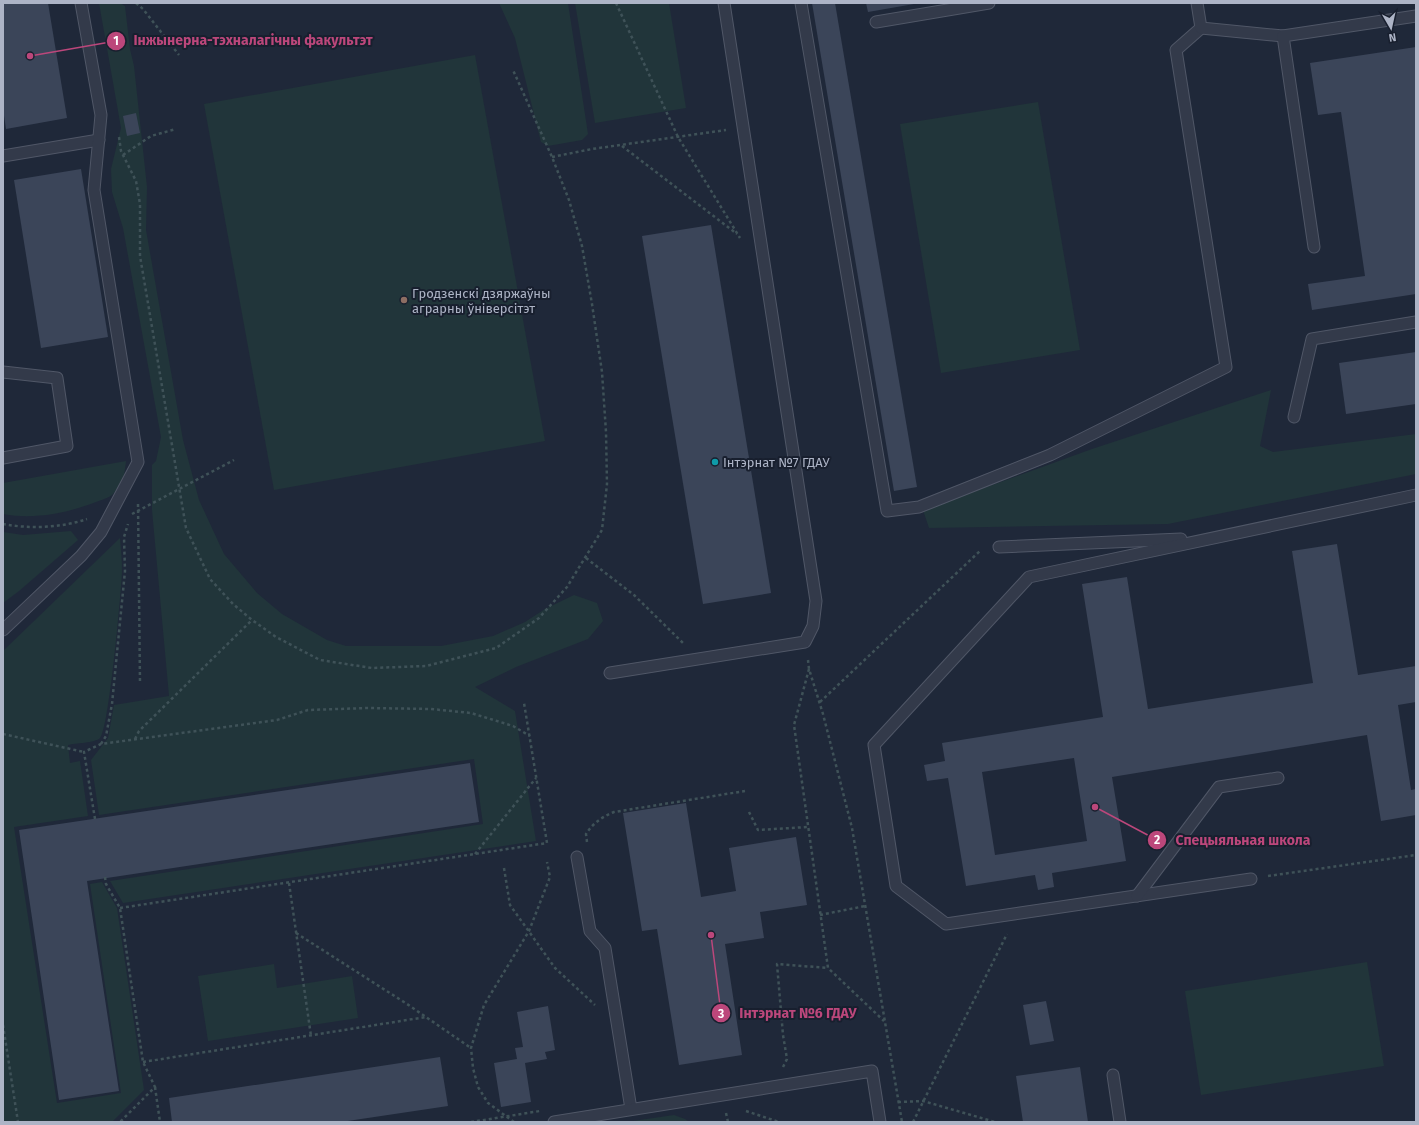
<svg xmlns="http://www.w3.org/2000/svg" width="1419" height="1125" viewBox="0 0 1419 1125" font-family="'Fira Sans',sans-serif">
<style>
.green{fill:#21353a}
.building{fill:#3b4559;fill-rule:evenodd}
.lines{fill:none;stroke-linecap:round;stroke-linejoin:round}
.lane-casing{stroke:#505767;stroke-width:13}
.path{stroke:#3f5258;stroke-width:2.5;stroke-dasharray:3 3;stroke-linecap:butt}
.lane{stroke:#333a4a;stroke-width:11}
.education-dot{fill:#8d6e63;stroke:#181f2e;stroke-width:1.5}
.culture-dot{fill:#0f9aa8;stroke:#181f2e;stroke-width:1.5}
.labels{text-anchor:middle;stroke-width:4;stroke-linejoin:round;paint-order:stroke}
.poi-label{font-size:13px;fill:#adb4c6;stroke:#181f2e;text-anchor:start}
.leader{fill:none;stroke:#bc477b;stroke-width:1.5}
.callout-dot{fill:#bc477b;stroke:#181f2e;stroke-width:1.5}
.mark-label{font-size:12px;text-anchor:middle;font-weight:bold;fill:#fff}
.callout-label{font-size:14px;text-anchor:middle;font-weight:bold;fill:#bc477b;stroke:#181f2e;stroke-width:4;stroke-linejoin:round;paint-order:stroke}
</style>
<rect width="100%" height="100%" fill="#1f2839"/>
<g class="green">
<path d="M99 3H120L125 6 130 49 134 66 147 187 146 230 183 440 199 500 224 554 257 593 282 614 327 640 346 646H441L493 636 525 622 545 609 574 595 597 603 603 621 588 639 516 667 475 687 515 711 536 841 123 903 110 881 483 824 474 759 99 815 91 760 108 738 114 705 169 696 152 510V465L156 461 161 437 123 228 112 192 111 169 121 128Z"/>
<path d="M499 3H568L588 134 582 140 548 146 541 142 515 38Z"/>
<path d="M575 3H669L686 108 595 123Z"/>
<path d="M475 55 545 441 274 490 204 104Z"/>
<path d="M1038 102 1080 350 941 373 900 124Z"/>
<path d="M1271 390 1260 446 1273 452 1416 434V474L1168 524 929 528 923 510 1092 449Z"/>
<path d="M126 461C124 477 124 482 113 494 109 498 101 500 96 502 67 513 35 520 3 514V483Z"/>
<path d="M71 531 78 540 19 591 3 603V532L23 535Z"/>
<path d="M120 538C121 549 122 561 122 572 121 593 109 729 100 738 95 743 75 743 68 745L70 763 80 761 88 816 14 827 57 1103 121 1093 90 884 102 882 117 908 144 1090 112 1122H3V651Z"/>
<path d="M1367 962 1384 1066 1201 1095 1185 991Z"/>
<path d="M274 964 277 988 352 976 358 1018 208 1041 198 976Z"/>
<path d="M674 1115 685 1119 689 1122H626Z"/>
</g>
<g class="building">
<path d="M3 3H48L67 118 6 129 3 109Z"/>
<path d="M812 3H835L917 487 894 491Z"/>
<path d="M866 3H914V4L868 12Z"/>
<path d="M1416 47V294L1312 310 1308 284 1365 276 1341 112 1318 115 1310 63Z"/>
<path d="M136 113 140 133 127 136 123 116Z"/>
<path d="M81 169 108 337 41 348 14 180Z"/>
<path d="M711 225 771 593 703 604 642 236Z"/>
<path d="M1416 352V404L1346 414 1339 363Z"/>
<path d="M1337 544 1358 675 1416 666V702L1398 705 1411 790 1416 789V815L1381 821 1367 735 1112 777 1126 861 1052 873 1054 887 1038 890 1035 875 966 886 948 778 927 781 924 765 945 761 942 743 1103 717 1082 584 1127 577 1148 709 1313 683 1292 551ZM1074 758 1087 841 995 855 982 772Z"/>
<path d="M470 763 479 822 87 881 119 1091 59 1100 19 830Z"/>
<path d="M686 803 701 897 736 891 729 848 796 837 807 905 760 912 764 938 725 944 742 1055 679 1065 657 929 642 931 623 813Z"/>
<path d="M1046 1001 1054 1041 1030 1045 1023 1005Z"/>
<path d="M548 1006 555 1050 545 1052 547 1059 525 1063 531 1102 501 1107 494 1063 517 1059 515 1048 523 1047 517 1012Z"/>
<path d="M440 1057 448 1106 341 1122H172L169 1098Z"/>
<path d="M1080 1067 1088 1122H1023L1016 1076Z"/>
</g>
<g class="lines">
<defs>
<g id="lane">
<path d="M801 3 887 511 919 507 1050 455 1226 367 1176 50 1201 28"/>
<path d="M1197 3 1201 28 1283 36"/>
<path d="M876 22 989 3"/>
<path d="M3 156 99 140"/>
<path d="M1314 247 1283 36 1416 16"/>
<path d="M3 372 57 378 67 446 3 458"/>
<path d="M1294 417 1312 339 1416 322"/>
<path d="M999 547 1181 539"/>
<path d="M3 630 81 556 101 532 138 462 94 190 101 115 81 3"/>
<path d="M610 673 805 642 813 626 816 601 724 3"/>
<path d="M577 857 590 931 605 948 631 1109"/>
<path d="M1251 879 946 924 896 886 874 745 1029 577 1416 495"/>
<path d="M1137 896 1219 787 1278 778"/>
<path d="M1113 1075 1120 1122"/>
<path d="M554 1122 872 1071 880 1122"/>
</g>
</defs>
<use href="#lane" class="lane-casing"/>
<g class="path">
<path d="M136 3 143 9 179 55"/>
<path d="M616 3 678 137 740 238"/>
<path d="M119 137 121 151 136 181 140 204V256L186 528 210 579 233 604 252 620 276 637 320 660 372 668 426 666 496 648 539 618 567 587 602 530 607 484 606 432 602 372 592 304 582 246 569 200 552 157 513 70"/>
<path d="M622 146 737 234"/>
<path d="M123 155 151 136 176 129"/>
<path d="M552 157 592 149 726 130"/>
<path d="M138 504 140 683"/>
<path d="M132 514 234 460"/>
<path d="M3 524C29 529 61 528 87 519"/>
<path d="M586 558 634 595 683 643"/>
<path d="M808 660 809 669 823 714 852 828 902 1122"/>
<path d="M809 669 794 725 828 968 884 1021"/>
<path d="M820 702 981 550"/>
<path d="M3 734 84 752"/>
<path d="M135 739 139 731 252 620"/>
<path d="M101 744 106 736 112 704 125 571 124 537 128 524"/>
<path d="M749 812 758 830 808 827"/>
<path d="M95 819 84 752 101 744 277 720 308 710 368 708 431 709 471 713 513 726 530 736"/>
<path d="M587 842 586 834C593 823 602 817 614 812L745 791"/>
<path d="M475 854 536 778"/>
<path d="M504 868 510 905 555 968 595 1005"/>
<path d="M1268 876 1416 855"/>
<path d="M105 877 106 884 120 908 143 1062 155 1087 120 1122"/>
<path d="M289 883 311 1036"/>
<path d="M120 908 547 843 524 703"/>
<path d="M820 915 865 906"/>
<path d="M296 933 407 1004 471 1048"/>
<path d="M3 1025 18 1122"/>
<path d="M143 1062 426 1017"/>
<path d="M783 1067 787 1059 783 1035 777 964 828 968"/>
<path d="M155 1087 160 1122"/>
<path d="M898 1102 923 1101 995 1122"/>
<path d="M746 1111 779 1122"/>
<path d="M726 1113 728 1122"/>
<path d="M471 1122 540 1111"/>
<path d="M514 1122 488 1103 478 1087 473 1068 471 1048 484 1005 529 931 550 877 547 862"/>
<path d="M913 1122 1007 934"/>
</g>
<use href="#lane" class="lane"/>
</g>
<circle class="education-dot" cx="404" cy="300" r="4"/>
<circle class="culture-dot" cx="715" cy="462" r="4"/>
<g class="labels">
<g class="poi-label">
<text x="412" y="298">Гродзенскі дзяржаўны<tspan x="412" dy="15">аграрны ўніверсітэт</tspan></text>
<text x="723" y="467">Інтэрнат №7 ГДАУ</text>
</g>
</g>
<path class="leader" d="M30 56L116 41M1095 807L1157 840M711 935L721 1013"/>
<g class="callout-dot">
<circle cx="30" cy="56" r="4"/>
<circle cx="1095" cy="807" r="4"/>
<circle cx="711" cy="935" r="4"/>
<circle cx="116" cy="41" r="10"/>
<circle cx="1157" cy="840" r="10"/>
<circle cx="721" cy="1013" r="10"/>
</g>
<g class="mark-label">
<text x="116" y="45">1</text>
<text x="1157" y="844">2</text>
<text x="721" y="1018">3</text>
</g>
<g class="callout-label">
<text x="253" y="45">Інжынерна-тэхналагічны факультэт</text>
<text x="1243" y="845">Спецыяльная школа</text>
<text x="798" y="1018">Інтэрнат №6 ГДАУ</text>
</g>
<rect width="1419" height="1125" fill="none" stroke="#adb4c6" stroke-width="8"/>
<g transform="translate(1391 28) rotate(171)" stroke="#181f2e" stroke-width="3" paint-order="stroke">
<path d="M0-3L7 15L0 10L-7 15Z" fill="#adb4c6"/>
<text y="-6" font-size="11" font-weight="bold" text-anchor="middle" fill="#adb4c6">N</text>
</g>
</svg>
